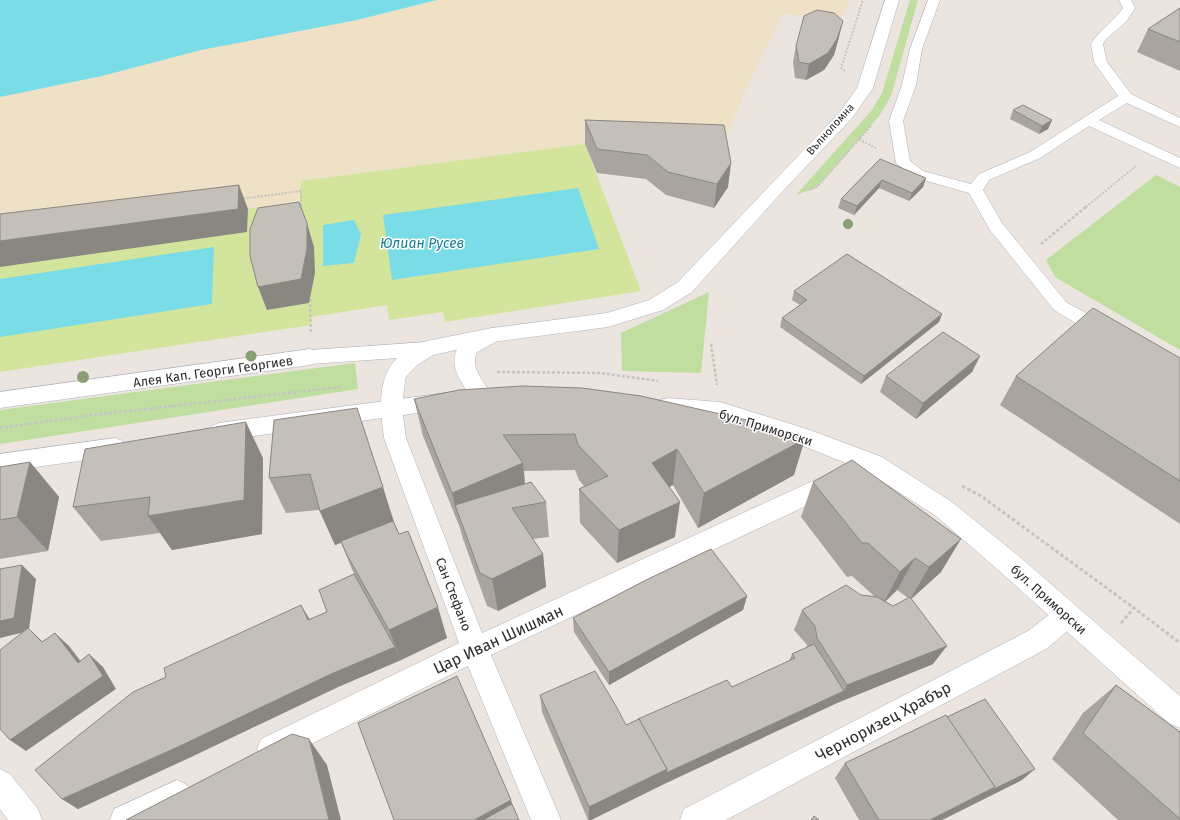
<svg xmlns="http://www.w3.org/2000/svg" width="1180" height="820" viewBox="0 0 1180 820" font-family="'Fira Sans',sans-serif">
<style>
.green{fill:#c0dea0}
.sand{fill:#efe1c5}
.pitch{fill:#d3e59c}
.water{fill:#7adce6}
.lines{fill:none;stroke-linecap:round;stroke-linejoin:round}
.service-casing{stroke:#acb0b7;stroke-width:1}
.pedestrian-casing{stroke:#acb0b7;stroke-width:1}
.minor-casing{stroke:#acb0b7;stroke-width:1}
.secondary-casing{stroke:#acb0b7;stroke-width:1}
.path-far2{stroke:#c4c4c4;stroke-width:2;stroke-dasharray:2 1.5;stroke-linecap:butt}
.path-far1{stroke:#c4c4c4;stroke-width:2.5;stroke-dasharray:3 2;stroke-linecap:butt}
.path{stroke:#c4c4c4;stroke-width:3;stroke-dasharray:3.5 2.5;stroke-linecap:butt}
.service{fill:#fff;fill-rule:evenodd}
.pedestrian{fill:#fff;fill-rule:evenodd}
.minor{fill:#fff;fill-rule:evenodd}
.secondary{fill:#fff;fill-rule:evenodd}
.tree{fill:#8a9e76}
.wall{fill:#a9a4a0;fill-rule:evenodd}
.shaded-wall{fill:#8a8682}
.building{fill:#c5bfba;stroke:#8a8682}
.labels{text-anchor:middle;stroke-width:3;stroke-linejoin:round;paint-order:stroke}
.far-street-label{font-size:11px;fill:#2c2c2c;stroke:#fff}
.street-label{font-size:13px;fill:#2c2c2c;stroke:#fff}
.water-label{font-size:14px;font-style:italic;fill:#187e94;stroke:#fff}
.near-street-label{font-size:16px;fill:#2c2c2c;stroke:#fff}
</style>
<rect width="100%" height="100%" fill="#ece4df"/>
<g class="green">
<path d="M910 0H918L891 96 880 115 817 187 796 195 872 110 882 93Z"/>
<path d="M1156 175 1180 187V350L1055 277 1046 260Z"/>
<path d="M709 292 701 373 622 371 621 333Z"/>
<path d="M355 363 358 389 0 444V410Z"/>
</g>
<path class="sand" d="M437 0H849L840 22 783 13 754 71 721 149 585 144 301 181V201L0 239V97L102 76 201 50 357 20Z"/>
<path class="pitch" d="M585 144 641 291 445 322 443 312 389 320 387 305 311 317V325L0 372V239L300 202 301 181Z"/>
<g class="water">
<path d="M0 0H437L357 20 201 50 102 76 0 97Z"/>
<path d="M578 188 599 249 392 280 383 215Z"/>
<path d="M354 220 361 234 354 263 323 266V225Z"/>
<path d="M214 247 212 304 0 337V279Z"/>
</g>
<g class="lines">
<defs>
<g id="service">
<path d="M928 0H940L922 49 916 85 903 121 910 161 923 171 971 184 979 174 1030 152 1118 96 1094 62 1091 44C1099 30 1114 22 1123 8L1119 0H1131L1135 8 1126 22 1106 39 1103 44 1107 62 1131 94 1180 118V127L1127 103 1099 120 1180 158V168L1089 126 1040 158 989 180 983 190 1002 223 1066 302 1109 326 1112 331 1109 336 1103 337 1097 336 1054 310 990 230 969 193 913 177 896 163 889 121 902 85 910 49Z"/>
<path d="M427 342 433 344 436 349 433 354 427 356 310 364 304 362 301 357 304 352 310 350Z"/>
</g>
<path id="pedestrian" d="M310 349 317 352 320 357 317 362 310 365 0 408V392Z"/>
<g id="minor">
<path d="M885 0H899L873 88 852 118 782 192 692 292 663 310 608 327 492 342 433 355 417 365 406 377 405 381 402 408 406 438 482 633 828 474 836 471 844 474 848 481 844 488 491 655 561 820H531L468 666 281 759 271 763 261 759 257 749 261 739 459 643 384 438C378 395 377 357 427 341L492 328 607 313 649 300 678 282 840 112 857 88Z"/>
<path d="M1067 604 1076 608 1080 616 1076 624 1046 649 726 820H680L684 809 1028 631 1058 608Z"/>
<path d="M0 769 10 774 38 809 42 820H8L0 809Z"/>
<path d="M177 780 187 785 192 795 187 805 158 820H110L114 809Z"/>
</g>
<g id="secondary">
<path d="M492 328 499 330 502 335 499 340 477 352C469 369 486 383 493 397L490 403C485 404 480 406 475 403 470 400 466 390 463 385 443 353 460 337 492 328Z"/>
<path d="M446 393 454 395 457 401 454 407 446 409 219 441 211 438 208 432 211 426 219 423Z"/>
<path d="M668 398 720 402 807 429 882 457 952 502 1015 553 1180 696V728L1170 724 997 569 936 516 866 471 793 442 720 420 668 414 660 412 657 406 660 400Z"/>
<path d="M115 438 123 441 126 447 123 453 115 456 0 472V454Z"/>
</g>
</defs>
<use href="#service" class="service-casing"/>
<use href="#pedestrian" class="pedestrian-casing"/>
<use href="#minor" class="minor-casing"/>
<use href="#secondary" class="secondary-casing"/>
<g class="path-far2">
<path d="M845 71 841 68 863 0"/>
<path d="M859 139 876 148"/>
<path d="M809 190 817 187 872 125"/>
<path d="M240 199 301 191V207"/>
<path d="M1086 207 1136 166"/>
</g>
<g class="path-far1">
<path d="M301 206V211"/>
<path d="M1041 244 1087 206"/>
<path d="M310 299 311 334"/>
<path d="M711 344 717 385"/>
<path d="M497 372 601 373 658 381"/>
<path d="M0 428 93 415 342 387"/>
</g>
<g class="path">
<path d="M962 486 981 496 1134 608"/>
<path d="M1121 623 1134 608 1180 643"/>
</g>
<use href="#service" class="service"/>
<use href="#pedestrian" class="pedestrian"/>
<use href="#minor" class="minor"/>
<use href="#secondary" class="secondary"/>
</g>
<g class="tree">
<circle cx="848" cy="224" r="5"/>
<circle cx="251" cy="356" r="5.5"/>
<circle cx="83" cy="377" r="6"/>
</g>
<g class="wall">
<path d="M1180 8V71L1137 52 1148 29Z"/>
<path d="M839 37 834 55 824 70 806 80 795 78 793 62 796 46Z"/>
<path d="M1013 110 1052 120 1048 129 1039 134 1010 119Z"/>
<path d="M585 120 728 187 714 208 666 195 646 179 597 173 585 144Z"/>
<path d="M880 159 926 178 923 187 909 201 879 188 854 215 838 208 841 199Z"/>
<path d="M794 291 942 314 939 322 861 384 780 327 782 318 800 305 792 300Z"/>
<path d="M980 356 972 372 916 419 880 392 886 376Z"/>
<path d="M1180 358V524L1000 405 1016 376Z"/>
<path d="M459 390 794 475 698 528 673 485 669 487 675 537 617 563 580 523 579 489 584 486 579 480 575 470 524 471 525 483 546 502 549 537 533 539 543 554 546 587 498 611 487 606 463 539 460 528 423 436 414 399Z"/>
<path d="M274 420 394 522 399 534 447 638 401 660 338 687 191 757 78 809 62 799 309 620 327 612 354 574 341 543 335 545 319 510 286 513 269 478Z"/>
<path d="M263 458 262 534 172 550 160 533 101 541 73 507Z"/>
<path d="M30 462 59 497 48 551 0 559V467Z"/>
<path d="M813 482 941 572 911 599 933 664 837 703 664 784 591 820H588L542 712 540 695 626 725 732 687 789 661 792 654 807 647V645L794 630 802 610 861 595 874 596 852 576 847 577 801 517ZM897 590 908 598 893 606 885 601Z"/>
<path d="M747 596 743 610 609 685 574 632 573 618Z"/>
<path d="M1116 685 1180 732V820H1118L1052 759 1083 713Z"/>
<path d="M947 717 1022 780 942 820H859L835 778 845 763Z"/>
</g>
<g class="shaded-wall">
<path d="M843 21 839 37 834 55 824 70 806 80 809 64Z"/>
<path d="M1052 120 1048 129 1039 134 1042 126Z"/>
<path d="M731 163 728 187 714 208 717 184Z"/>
<path d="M926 178 923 187 909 201 912 193Z"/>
<path d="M882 180 879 188 854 215 857 206Z"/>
<path d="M239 185 248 209 247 232 0 267V241Z"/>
<path d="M307 223 314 247 315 273 309 303 267 310 258 287Z"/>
<path d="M942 314 939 322 861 384 864 376Z"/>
<path d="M980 356 972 372 916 419 923 403Z"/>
<path d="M246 422 263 458 262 534 172 550 148 516Z"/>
<path d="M805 439 794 475 698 528 704 493Z"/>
<path d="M677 449 673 485 649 498 652 463Z"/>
<path d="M30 462 59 497 48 551 17 517Z"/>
<path d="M523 463 526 498 455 505 460 528 452 493Z"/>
<path d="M383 487 394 522 335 545 320 511Z"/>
<path d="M680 502 675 537 617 563 619 530Z"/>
<path d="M961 539 941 572 910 600 929 567Z"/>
<path d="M543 554 546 587 498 611 492 579Z"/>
<path d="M915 558 897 590 883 604 900 572Z"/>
<path d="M22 565 36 579 29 629 42 641V642L29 631 0 638V621Z"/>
<path d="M747 596 743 610 609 685V672Z"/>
<path d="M301 605 309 618 315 634 308 620Z"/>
<path d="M438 607 447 638 401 660 389 630Z"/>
<path d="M55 633 69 646 91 675 78 663Z"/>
<path d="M947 646 933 664 837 703 664 784 591 820H589V807L667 769 844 691 847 685Z"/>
<path d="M395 647 401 660 338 687 191 757 78 809 62 799 331 674Z"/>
<path d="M89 654 103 667 116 689 26 751 10 740Z"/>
<path d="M309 739 327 765 341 820H329Z"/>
<path d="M1035 769 1022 780 942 820H930L995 787Z"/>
<path d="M511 800 515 814 503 820H474Z"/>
</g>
<g class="building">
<path d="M1180 8V42L1148 29Z"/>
<path d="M817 10 834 13 843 21 837 39 828 53 809 64 799 62 796 46 804 16Z"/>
<path d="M1023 105 1052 120 1042 126 1013 110Z"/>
<path d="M585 120 724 125 731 163 717 184 668 172 647 155 597 149Z"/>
<path d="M880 159 926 178 912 193 882 180 857 206 841 199Z"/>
<path d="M239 185 238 209 0 241V214Z"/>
<path d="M299 202 307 223V249L301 279 258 287 250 256V229L258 208Z"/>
<path d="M847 254 942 314 864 376 782 318 807 300 794 291Z"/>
<path d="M1093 308 1180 358V481L1016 376Z"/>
<path d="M943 332 980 356 923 403 886 376Z"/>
<path d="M522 386 582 388 641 396 751 421 805 439 704 493 677 449 652 463 680 502 619 530 579 489 608 476 578 445 575 434 503 435 523 463 452 493 414 399 459 390Z"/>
<path d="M357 408 383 487 320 511 310 474 269 478 274 420Z"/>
<path d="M246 422 244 500 148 516 150 497 73 507 85 449Z"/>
<path d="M852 460 961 539 929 567 915 558 900 572 868 543H862L813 482Z"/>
<path d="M30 462 17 517 0 520V467Z"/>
<path d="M531 482 546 502 512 508 543 554 492 579 480 573 455 505Z"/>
<path d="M393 521 399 534 408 531 438 607 389 630 347 555 341 541Z"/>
<path d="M711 549 747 596 609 672 573 618 646 580Z"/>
<path d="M22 565 14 618 0 621V569Z"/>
<path d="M354 574 395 647 331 674 180 746 62 799 35 770 133 692 166 677 164 668 301 605 308 620 327 612 319 590Z"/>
<path d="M846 585 861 595 877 597 893 606 910 597 947 646 847 685 817 638 815 626 802 610Z"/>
<path d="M28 628 42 642 55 633 78 663 89 654 103 676 10 740 0 729V650Z"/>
<path d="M814 644 844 691 666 773 667 769 639 719H638L727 680 732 687 795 658 792 654Z"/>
<path d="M595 671 616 706 626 725 639 719 667 769 589 807 540 695Z"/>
<path d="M457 676 511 800 474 820H394L358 723Z"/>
<path d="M1116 685 1180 732V819L1083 733Z"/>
<path d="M985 699 1035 769 990 791 995 787 947 717Z"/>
<path d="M946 715 995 787 930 820H879L845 763Z"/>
<path d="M292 734 309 739 329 820H126Z"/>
<path d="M512 804 519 820H483Z"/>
<path d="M814 816 819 820H811Z"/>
</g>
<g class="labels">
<g class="far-street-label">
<text transform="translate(830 129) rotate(-48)" y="4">Вълноломна</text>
</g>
<g class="street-label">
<text transform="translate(213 371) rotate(-8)" y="5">Алея Кап. Георги Георгиев</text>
<text transform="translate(766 427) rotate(17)" y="5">бул. Приморски</text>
<text transform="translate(454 594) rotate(69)" y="5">Сан Стефано</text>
<text transform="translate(1049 599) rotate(42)" y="5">бул. Приморски</text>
</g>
<g class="water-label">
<text x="422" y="248">Юлиан Русев</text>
</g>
<g class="near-street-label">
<text transform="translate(498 639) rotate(-25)" y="6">Цар Иван Шишман</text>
<text transform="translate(883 721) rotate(-28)" y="6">Черноризец Храбър</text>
</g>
</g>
</svg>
